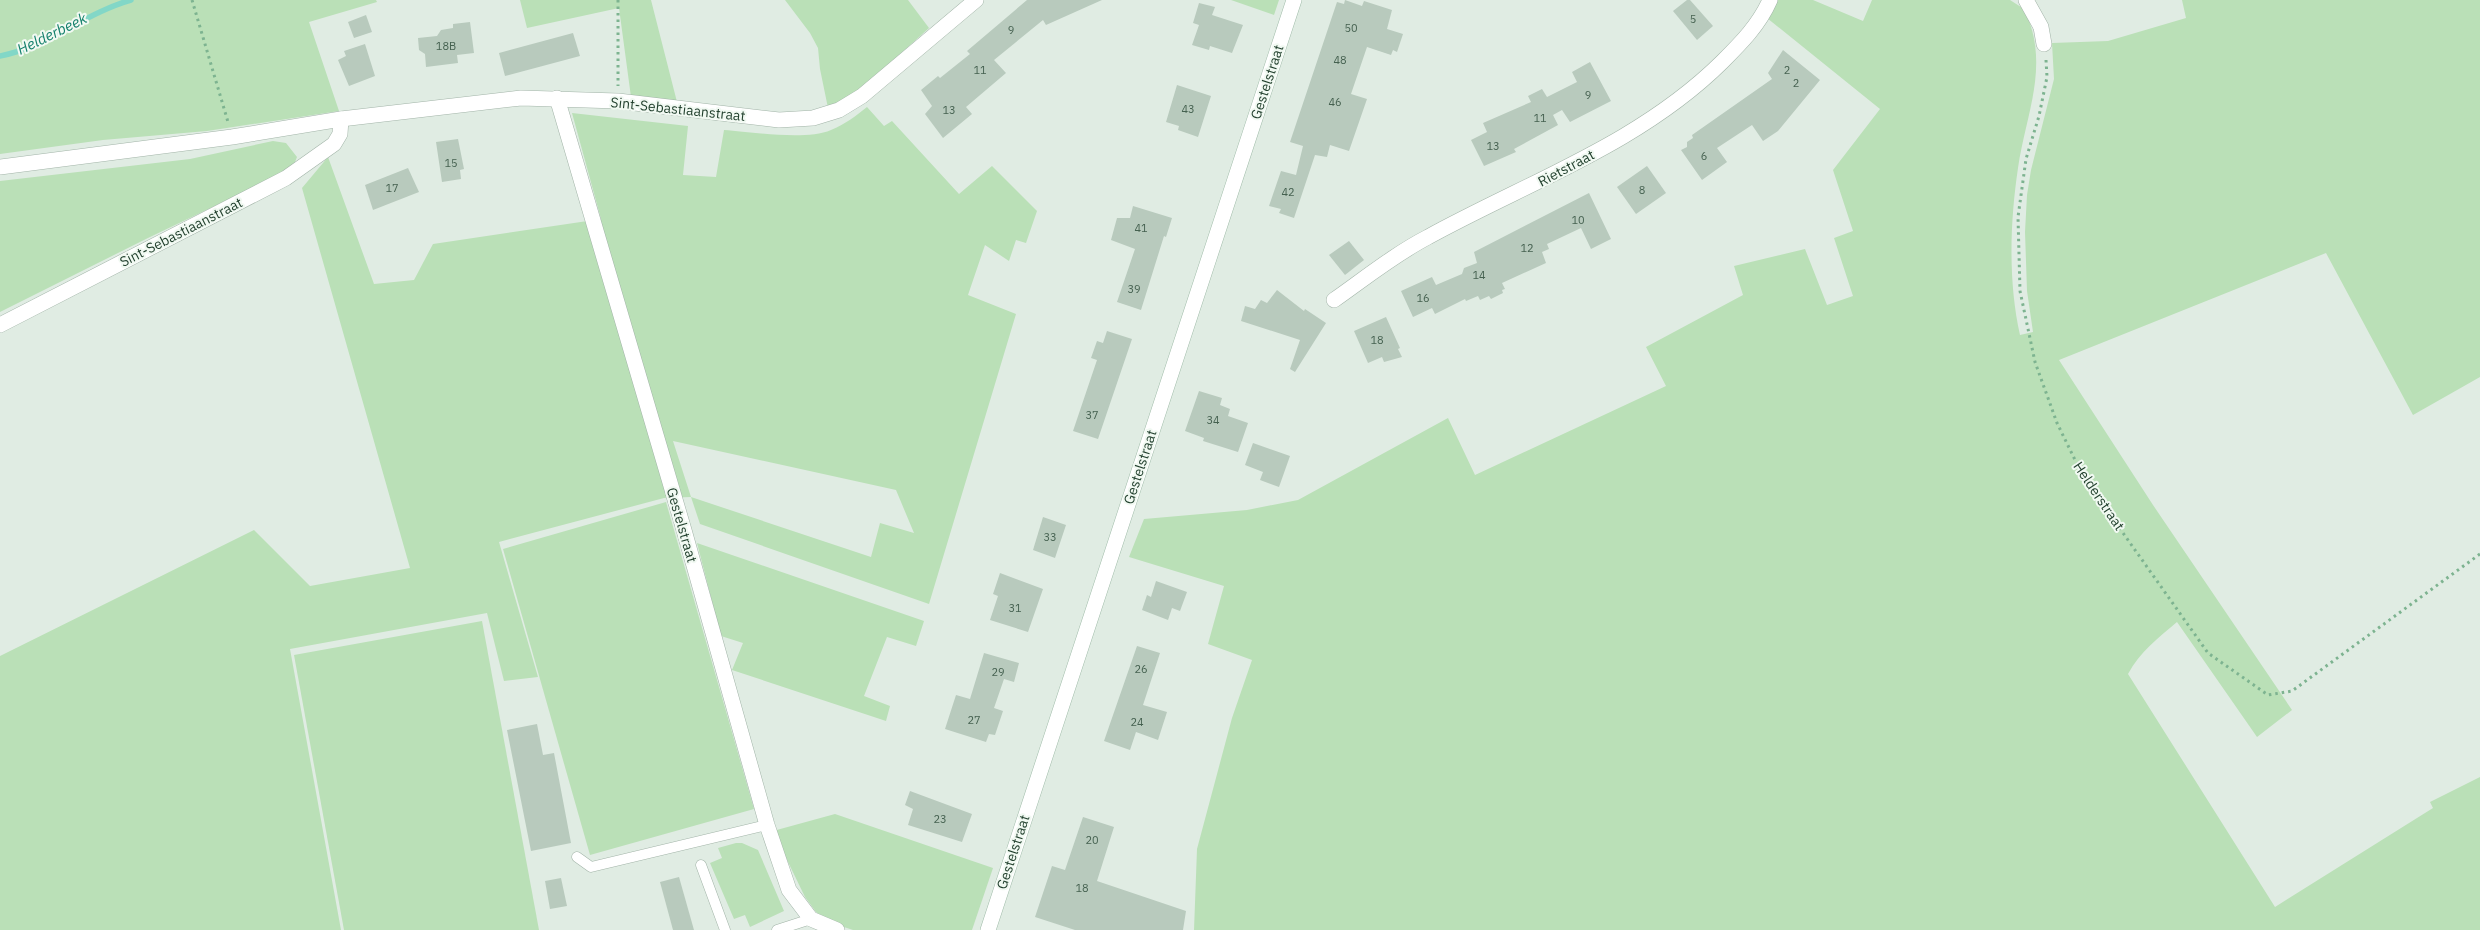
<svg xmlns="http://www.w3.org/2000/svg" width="2480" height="930" viewBox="0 0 2480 930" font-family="'IBM Plex Sans',sans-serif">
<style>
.green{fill:#bae0b7;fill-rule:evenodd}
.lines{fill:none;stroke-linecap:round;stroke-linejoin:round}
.stream{stroke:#82d7c7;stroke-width:5.5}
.building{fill:#b8cabd}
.lane-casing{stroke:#a2b4a8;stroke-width:11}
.street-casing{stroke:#a2b4a8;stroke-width:16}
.secondary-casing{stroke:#a0bca9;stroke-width:16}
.path{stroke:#7db390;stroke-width:3;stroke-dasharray:2.5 4;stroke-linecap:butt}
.lane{stroke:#fff;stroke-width:10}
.street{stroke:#fff;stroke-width:15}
.secondary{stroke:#fff;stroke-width:15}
.labels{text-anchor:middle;stroke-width:4;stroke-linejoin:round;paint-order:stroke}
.number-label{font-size:11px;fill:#456150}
.street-label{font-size:14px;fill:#1f3e2b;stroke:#f1f9f2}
.water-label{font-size:15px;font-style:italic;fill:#14806c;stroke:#f1f9f2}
</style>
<rect width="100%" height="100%" fill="#e0ece3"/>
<g class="green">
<path d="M0 0H376L377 2 309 22 339 111 207 131 103 140 0 154Z"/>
<path d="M520 0H651L677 102 631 97 619 8 527 28Z"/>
<path d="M785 0H908L929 28 860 90 828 108 820 69 818 48 810 33Z"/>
<path d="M1231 0H1279L1274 15Z"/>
<path d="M1775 0H1813L1863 21 1872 0H2010L2024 9C2051 64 2026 113 2018 168 2010 222 2008 281 2020 335L2033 332 2027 291 2025 232 2027 195 2031 170 2054 79 2052 43 2108 41 2186 18 2182 0H2480V377L2413 415 2326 253 2059 360 2153 505 2292 710 2257 737 2177 622C2158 638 2140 652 2128 674L2275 907 2433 808 2430 802 2480 777V930H1194L1197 849 1232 718 1252 660 1208 644 1224 586 1129 557 1144 519 1247 510 1298 500 1448 418 1475 475 1666 386 1646 347 1743 295 1734 266 1805 249 1827 305 1853 296 1834 238 1853 231 1833 170 1880 109 1767 18Z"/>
<path d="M867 107 884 126 892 121 959 194 992 166 1037 211 1026 243 1016 240 1009 261 985 245 968 295 1016 314 929 604 700 524 691 497 664 498 499 542 538 677 504 681 487 613 290 649 341 930H0V656L254 530 310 586 410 568 302 188 328 157 374 284 414 280 433 244 601 219 572 113 688 126 683 175 716 177 724 130C753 132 805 141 831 130 845 124 856 116 867 107ZM673 441 896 490 914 533 880 523 871 557 691 497Z"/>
<path d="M273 141 286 143 297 157 292 169 148 238 0 312V181L190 159Z"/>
<path d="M666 502 754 809 590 855 503 549Z"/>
<path d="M697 543 924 621 916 646 887 637 864 696 890 706 886 721 732 670 743 643 721 636Z"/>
<path d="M482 621 539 930H344L294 655Z"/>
<path d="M835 814 993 868 972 930H853L829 922 816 912 805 897 773 831Z"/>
<path d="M736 843H742L758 850 784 911 750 927 745 915 734 919 710 863 722 858 718 848Z"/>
</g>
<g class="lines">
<path class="stream" d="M0 56C47 47 85 13 131 0"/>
</g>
<g class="building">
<path d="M1027 0H1102L1046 25 1043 20 994 60 1006 73 966 107 972 114 943 138 925 114 932 106 921 90 938 76 940 78 970 54 967 51Z"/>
<path d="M1345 0 1362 6 1364 1 1392 10 1387 29 1403 34 1397 52 1393 50 1391 55 1367 47 1351 94 1367 99 1349 151 1330 145 1327 157 1315 155 1294 218 1279 213 1281 209 1269 206 1281 171 1296 175 1303 146 1290 142 1337 2 1344 4Z"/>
<path d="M1687 0H1690L1713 26 1697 40 1673 11Z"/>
<path d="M1199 3 1215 7 1212 15 1243 25 1232 53 1210 46 1209 50 1192 45 1199 25 1193 23Z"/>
<path d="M366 15 372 32 354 38 348 22Z"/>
<path d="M470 22 474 53 457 55 458 63 426 67 425 54 419 50 418 38 437 36 441 30 453 28V24Z"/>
<path d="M573 33 580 56 505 76 499 53Z"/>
<path d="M365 44 375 76 349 86 338 60 346 56 344 51Z"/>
<path d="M1783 50 1820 80 1778 131 1763 141 1752 125 1717 148 1727 162 1702 180 1681 150 1687 147V142L1693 138 1692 135 1772 79 1768 73Z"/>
<path d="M1590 62 1611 101 1570 122 1562 110 1553 115 1558 125 1514 149 1516 152 1484 166 1471 140 1487 132 1483 123 1531 102 1528 96 1542 89 1547 97 1577 82 1572 72Z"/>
<path d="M1177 85 1211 96 1198 137 1178 130 1179 126 1166 122Z"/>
<path d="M458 139 464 169 460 170 461 179 442 182 436 142Z"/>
<path d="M1647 166 1666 193 1636 214 1617 187Z"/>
<path d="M408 168 419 192 373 210 365 185Z"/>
<path d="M1589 193 1611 239 1591 249 1581 228 1547 244 1549 249 1542 252 1546 263 1502 283 1505 289 1502 290 1503 293 1491 299 1489 296 1480 300 1478 296 1466 301 1465 299 1435 314 1432 308 1413 317 1401 291 1432 277 1436 285 1462 274 1464 268 1477 263 1474 252Z"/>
<path d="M1133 206 1172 218 1166 237 1164 236 1141 310 1117 302 1135 249 1111 240 1117 218H1130Z"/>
<path d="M1349 241 1364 260 1345 275 1329 255Z"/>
<path d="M1277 290 1304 311 1305 309 1326 323 1295 372 1290 369 1300 340 1241 321 1245 306 1255 309 1261 300 1267 303Z"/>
<path d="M1386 317 1400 348 1398 349 1402 357 1384 362 1382 357 1368 363 1354 331Z"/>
<path d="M1107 331 1132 339 1098 439 1073 431 1097 360 1091 358 1097 341 1103 343Z"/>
<path d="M1199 391 1222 398 1220 405 1230 409 1228 416 1248 423 1238 452 1203 441 1204 438 1185 431Z"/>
<path d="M1253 443 1290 456 1279 487 1260 480 1263 472 1245 465Z"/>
<path d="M1043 517 1066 525 1055 558 1033 550Z"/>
<path d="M1000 573 1043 589 1028 632 990 620 998 596 993 594Z"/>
<path d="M1156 581 1187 592 1180 611 1172 608 1168 620 1142 610 1147 595 1151 597Z"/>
<path d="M1137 646 1160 653 1143 705 1167 712 1158 740 1136 732 1130 750 1104 741Z"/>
<path d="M984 653 1019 663 1014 682 1004 679 994 708 1003 711 995 735 989 734 986 742 945 729 956 695 970 699Z"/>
<path d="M537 724 543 755 554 753 571 843 531 851 507 730Z"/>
<path d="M910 791 972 814 962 842 908 825 913 809 905 805Z"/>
<path d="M1083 817 1114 827 1097 881 1186 911 1183 930H1075L1035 917 1052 866 1065 870Z"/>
<path d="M679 877 694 930H673L660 882Z"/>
<path d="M561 878 567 906 550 909 545 881Z"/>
</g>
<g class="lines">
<defs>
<g id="lane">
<path d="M577 857 591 867 767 825"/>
<path d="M701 865 725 930"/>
<path d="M777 930 811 919"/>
</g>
<g id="street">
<path d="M2026 0 2041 27 2044 44"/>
<path d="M557 98 684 530 767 825 789 890 811 919 837 930"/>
<path d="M0 167 232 137 341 119 521 98 618 101 779 120 813 118 839 110 862 96 976 0"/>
<path d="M1334 300C1364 279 1395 254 1428 237 1528 182 1639 144 1722 62 1741 43 1759 25 1770 0"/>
<path d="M0 325 286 178 334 144 340 134 341 119"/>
</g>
<path id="secondary" d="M988 930 1294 0"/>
</defs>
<use href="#lane" class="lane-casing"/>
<use href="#street" class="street-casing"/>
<use href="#secondary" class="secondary-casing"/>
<g class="path">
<path d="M192 0 228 122"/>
<path d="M618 0V86"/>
<path d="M2046 60 2047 77 2039 116 2026 159 2018 217 2020 291 2035 362 2057 423 2077 464 2106 509 2208 653 2268 695 2292 691 2480 554"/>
</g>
<use href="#lane" class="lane"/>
<use href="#street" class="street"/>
<use href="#secondary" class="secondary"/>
</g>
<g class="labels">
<g class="number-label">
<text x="1693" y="23">5</text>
<text x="1351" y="32">50</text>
<text x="1011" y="34">9</text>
<text x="446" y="50">18B</text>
<text x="1340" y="64">48</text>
<text x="980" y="74">11</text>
<text x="1787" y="74">2</text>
<text x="1796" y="87">2</text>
<text x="1588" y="99">9</text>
<text x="1335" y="106">46</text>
<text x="1188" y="113">43</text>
<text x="949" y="114">13</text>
<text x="1540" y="122">11</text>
<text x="1493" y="150">13</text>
<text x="1704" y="160">6</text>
<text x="451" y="167">15</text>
<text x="392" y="192">17</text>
<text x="1642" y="194">8</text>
<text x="1288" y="196">42</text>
<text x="1578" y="224">10</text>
<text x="1141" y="232">41</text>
<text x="1527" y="252">12</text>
<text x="1479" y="279">14</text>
<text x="1134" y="293">39</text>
<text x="1423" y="302">16</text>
<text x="1377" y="344">18</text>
<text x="1092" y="419">37</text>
<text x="1213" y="424">34</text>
<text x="1050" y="541">33</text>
<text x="1015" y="612">31</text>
<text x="1141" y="673">26</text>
<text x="998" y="676">29</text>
<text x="974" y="724">27</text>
<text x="1137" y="726">24</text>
<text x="940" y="823">23</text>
<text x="1092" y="844">20</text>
<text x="1082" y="892">18</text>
</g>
<g class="street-label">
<text transform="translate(1267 82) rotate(-72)" y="5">Gestelstraat</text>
<text transform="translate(678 109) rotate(6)" y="5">Sint-Sebastiaanstraat</text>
<text transform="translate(1566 168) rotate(-28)" y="5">Rietstraat</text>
<text transform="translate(181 232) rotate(-27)" y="5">Sint-Sebastiaanstraat</text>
<text transform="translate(1140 467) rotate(-72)" y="5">Gestelstraat</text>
<text transform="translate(2099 496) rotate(56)" y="5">Helderstraat</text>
<text transform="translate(682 525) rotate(74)" y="5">Gestelstraat</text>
<text transform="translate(1013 852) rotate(-72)" y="5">Gestelstraat</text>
</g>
<g class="water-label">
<text transform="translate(52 34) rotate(-26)" y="5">Helderbeek</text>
</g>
</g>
</svg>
